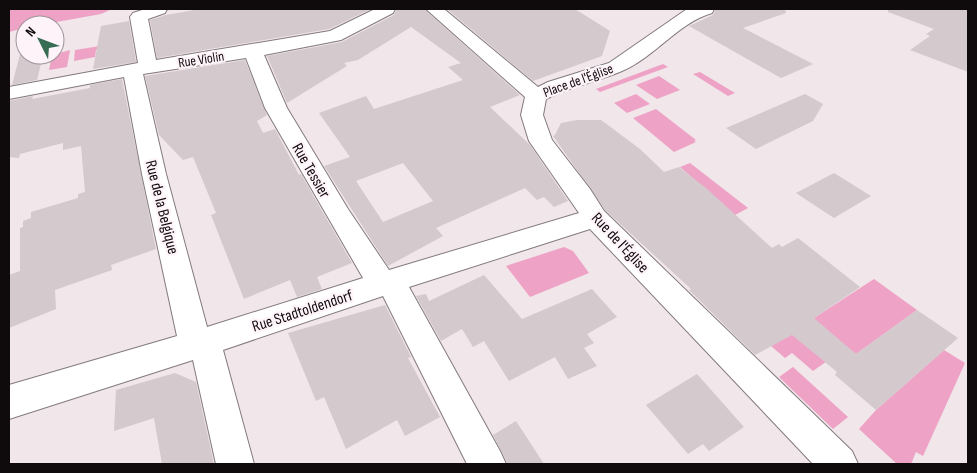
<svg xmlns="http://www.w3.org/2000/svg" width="977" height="473" viewBox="0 0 977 473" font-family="'Sofia Sans Condensed',sans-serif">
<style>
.green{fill:#eea2c5}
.building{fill:#d4c9cd;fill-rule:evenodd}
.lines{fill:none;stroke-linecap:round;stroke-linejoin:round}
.minor-casing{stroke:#837a7e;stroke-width:2}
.minor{fill:#fff;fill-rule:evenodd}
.labels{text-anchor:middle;stroke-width:4.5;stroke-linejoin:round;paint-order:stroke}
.far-street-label{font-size:14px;fill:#0f0b0d;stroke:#fef3f8}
.street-label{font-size:16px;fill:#0f0b0d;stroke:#fef3f8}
</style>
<rect width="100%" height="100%" fill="#f1e6ea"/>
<g class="green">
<path d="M9 9H112L101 14 40 25H25V28L9 32Z"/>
<path d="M132 41 133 43 96 50 95 57 74 61 75 50Z"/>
<path d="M70 50 67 67 49 70 52 55Z"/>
<path d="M663 64 668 67 600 92 596 89Z"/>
<path d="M700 72 735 93 728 96 693 74Z"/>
<path d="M659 76 680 90 657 99 636 85Z"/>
<path d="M636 94 650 104 627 113 614 103Z"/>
<path d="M656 109 696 140 694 141 696 142 674 152 633 118Z"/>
<path d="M690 163 748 208 735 215 680 167 675 169Z"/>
<path d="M564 247 573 251 589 273 530 297 506 266Z"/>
<path d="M874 279 917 310 856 354 847 347 813 371 792 353 785 358 771 346Z"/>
<path d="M944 350 965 363 923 456 916 452 911 464H897L859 429 876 410Z"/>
<path d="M793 367 848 417 833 429 779 377Z"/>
</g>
<g class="building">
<path d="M200 9H371L329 29 157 58 150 20 166 15Z"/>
<path d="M397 9H424L520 95 490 107 530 145 568 201 554 207 544 197 537 200 525 188 436 228 443 236 388 266 324 166 350 157 319 113 366 96 374 109 463 80 448 67 461 63 411 27 358 60 344 63 347 66 287 103 267 56 342 42 394 15ZM403 163 433 201 383 222 356 181Z"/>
<path d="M447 9H575L610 31 602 56 533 81Z"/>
<path d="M716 9H785L786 13 743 28 813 64 781 78 689 26 713 15Z"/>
<path d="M888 9H955L961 10 968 9V72L910 50 930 36 926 34 934 29 888 12Z"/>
<path d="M129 21 136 62 93 69 101 26Z"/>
<path d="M25 35V55H43L37 80 12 85Z"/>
<path d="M245 60 267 115 257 121 263 133 275 129 299 175 301 174 352 263 317 277 322 289 297 297 290 280 244 299 211 215 216 213 193 157 183 160 159 135 145 76Z"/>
<path d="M122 79 156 249 111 265 112 270 55 290 56 309 9 328V275L20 271V228L23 227V221L31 218V212L78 198V194L85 192 81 146 63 150V143L20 154 19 158 9 157V101L33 96 32 99 90 88V85Z"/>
<path d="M805 94 823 104 813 121 756 149 726 128Z"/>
<path d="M577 120H601L640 149 664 172 679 167 706 188 772 248 779 244 782 247 798 238 860 287 814 318 856 354 917 310 958 338 876 410 835 375 837 372 792 335 755 355 689 290 691 289 605 210 553 136 555 135 561 123Z"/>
<path d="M834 173 871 196 834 218 796 193Z"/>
<path d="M484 275 522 319 592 289 617 317 587 334 594 343 584 348 597 366 568 379 555 357 509 381 484 341 473 347 462 329 441 341 416 296 426 294 429 301Z"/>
<path d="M385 305 411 357 408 358 440 417 405 436 397 420 346 449 324 397 316 401 288 333Z"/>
<path d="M175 373 196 382 214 464H162L154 418 114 431 116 390Z"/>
<path d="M697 374 744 427 709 451 703 444 688 454 646 405Z"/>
<path d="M516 421 544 464H508L493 435Z"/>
</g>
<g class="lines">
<defs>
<path id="minor" d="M145 9H167L165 13 148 19 156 60 330 31 375 9H395L393 13 341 40 264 55 287 108 348 209 389 270 579 213 529 141 521 115 525 97 426 9H444L538 87 548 82 609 63 687 9H714L712 13C678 23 655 57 622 71 597 82 570 86 546 99L543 115 552 140 590 189 604 211 852 451 858 464H813L590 229 409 287 500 451 506 464H467L383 296 223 350 254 464H216L193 360 9 419V385L177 336 142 174 124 77 9 99V87L138 63 130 17 133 13ZM246 58 265 108 363 278 207 327 166 174 143 74Z"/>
</defs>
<use href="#minor" class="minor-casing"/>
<use href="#minor" class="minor"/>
</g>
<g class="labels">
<g class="far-street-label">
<text transform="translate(201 59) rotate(-9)" y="5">Rue Violin</text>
<text transform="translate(578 80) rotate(-20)" y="5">Place de l'Église</text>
</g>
<g class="street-label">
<text transform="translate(312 170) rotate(60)" y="6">Rue Tessier</text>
<text transform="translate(163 207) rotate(76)" y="6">Rue de la Belgique</text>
<text transform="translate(621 242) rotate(47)" y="6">Rue de l'Église</text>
<text transform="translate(302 310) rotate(-18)" y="6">Rue Stadtoldendorf</text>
</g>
</g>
<rect width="977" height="473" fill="none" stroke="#0f0b0d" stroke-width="20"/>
<g transform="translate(40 40) rotate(312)"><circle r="24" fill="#fef3f8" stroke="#9e969a"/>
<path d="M0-4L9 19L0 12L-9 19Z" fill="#356c53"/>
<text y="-8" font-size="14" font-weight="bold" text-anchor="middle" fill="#0f0b0d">N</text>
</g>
</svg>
